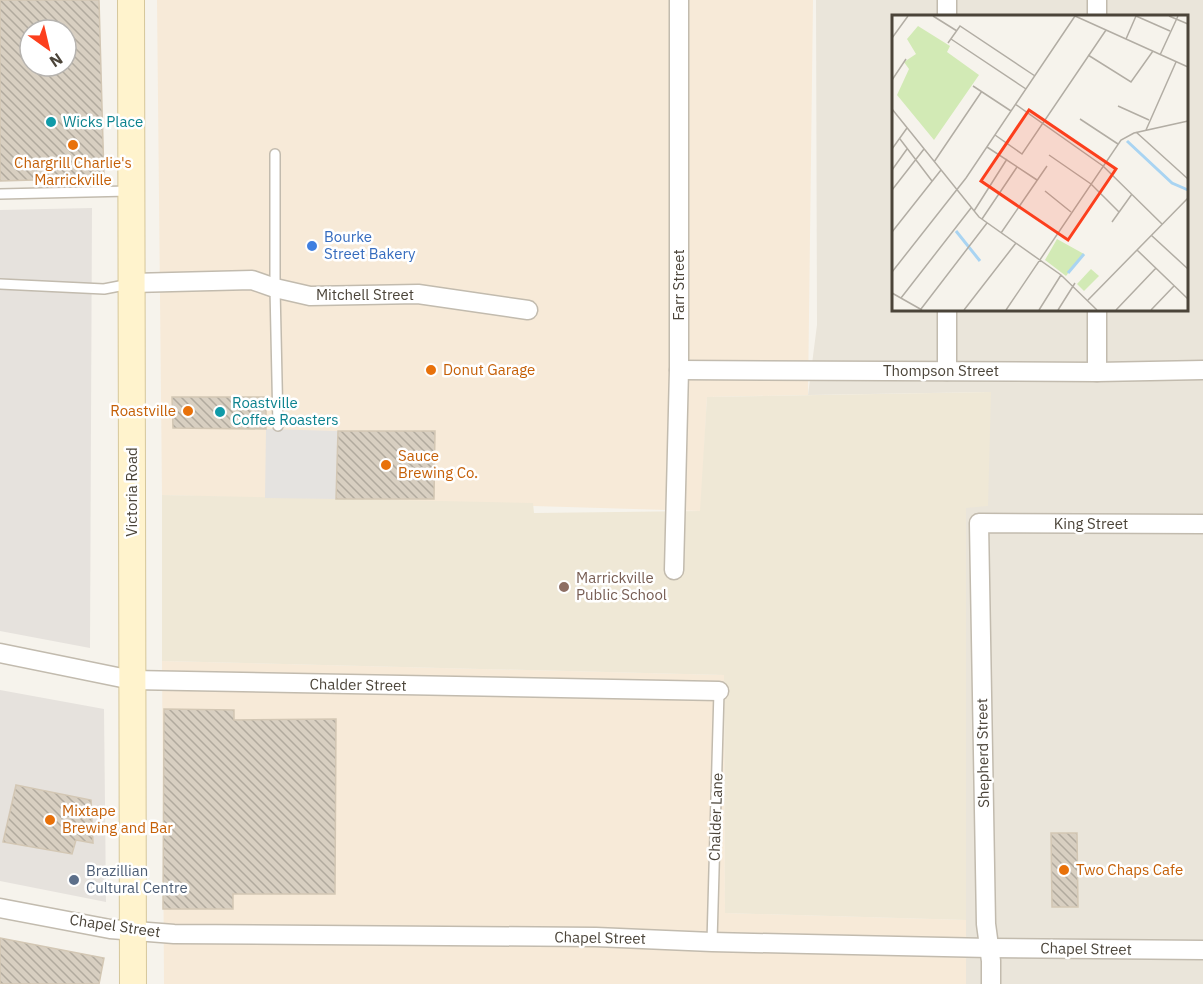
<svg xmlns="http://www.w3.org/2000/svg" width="1203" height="984" viewBox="0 0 1203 984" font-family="'IBM Plex Sans',sans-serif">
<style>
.residential{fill:#eae5da;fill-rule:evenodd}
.commercial{fill:#f7ead8}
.industrial{fill:#e6e2dd}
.education{fill:#efe8d6}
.parking{fill:#e5e3e0}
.building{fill:url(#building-back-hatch);stroke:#d3c7b4;stroke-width:1.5;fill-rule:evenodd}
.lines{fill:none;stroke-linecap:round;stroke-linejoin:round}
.service-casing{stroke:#c2bbae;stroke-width:12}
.minor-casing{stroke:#c2bbae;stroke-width:21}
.secondary-casing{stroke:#d6c79b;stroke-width:28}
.service{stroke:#fff;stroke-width:9}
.minor{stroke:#fff;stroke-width:18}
.secondary{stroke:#fff3cd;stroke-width:26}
.culture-dot{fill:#0f9aa8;stroke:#fff;stroke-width:2}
.food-dot{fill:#e8710a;stroke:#fff;stroke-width:2}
.shop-dot{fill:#3f7fe0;stroke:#fff;stroke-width:2}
.education-dot{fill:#8d6e63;stroke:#fff;stroke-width:2}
.service-dot{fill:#5c6f8a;stroke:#fff;stroke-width:2}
.labels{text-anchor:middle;stroke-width:5;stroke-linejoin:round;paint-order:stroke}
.culture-label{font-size:15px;fill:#0d838f;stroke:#fff;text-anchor:start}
.food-label{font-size:15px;fill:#c56008;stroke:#fff;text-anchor:start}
.shop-label{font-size:15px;fill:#366cbe;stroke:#fff;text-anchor:start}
.street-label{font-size:15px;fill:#4b4439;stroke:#fff}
.education-label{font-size:15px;fill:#785e54;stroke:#fff;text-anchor:start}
.service-label{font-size:15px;fill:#4e5e75;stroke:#fff;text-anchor:start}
.inset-river{fill:none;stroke:#a9d4f2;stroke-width:3}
.inset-road{fill:none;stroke:#b2ada4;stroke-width:1.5}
.view{fill:#fc3f1d;fill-opacity:0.15;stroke:#fc3f1d;stroke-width:3}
.inset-edge{fill:none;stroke:#4b4439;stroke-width:3}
</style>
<defs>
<pattern id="building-back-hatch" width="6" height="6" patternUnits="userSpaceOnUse" patternTransform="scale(1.5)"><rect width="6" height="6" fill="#d8cfc1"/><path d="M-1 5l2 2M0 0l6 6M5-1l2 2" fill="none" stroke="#b1aa9e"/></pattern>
</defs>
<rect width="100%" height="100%" fill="#f6f3ec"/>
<path class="residential" d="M816 0H1203V984H966V507L990 392 808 395 817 325ZM894 16H1186V309H894Z"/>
<g class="commercial">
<path d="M157 0H813L808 395 707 397 701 511 162 495Z"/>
<path d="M162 661 724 675 725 913 966 920V984H164Z"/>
</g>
<g class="industrial">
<path d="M92 208 90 648 0 631V210Z"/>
<path d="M0 690 104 709 106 902 0 881Z"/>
</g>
<path class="education" d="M991 392 988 506 966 508V920L725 913 724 675 162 661V495L533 503 534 513 700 511 707 397Z"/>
<path class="parking" d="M266 429 338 431 336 499 265 498Z"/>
<g class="building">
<path d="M0 0H99L104 178 0 181ZM30 30H66V66H30Z"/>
<path d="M172 397H266V429L173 428Z"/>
<path d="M338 431H435L434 499H336Z"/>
<path d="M164 709 234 710V720L336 719 335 894H233V909H163Z"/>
<path d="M16 785 91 800 93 843 76 840 72 854 3 842Z"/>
<path d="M1051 833H1077L1078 907H1052Z"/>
<path d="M0 938 104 958 99 984H0Z"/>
</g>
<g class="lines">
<defs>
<g id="service">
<path d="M275 154V288L278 426"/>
<path d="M0 194 129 191"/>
<path d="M0 284 104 289 130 284"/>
<path d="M712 942 719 691"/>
</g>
<g id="minor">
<path d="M1097 0V16"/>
<path d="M947 16V0"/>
<path d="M132 283 252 280 275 288 310 296 418 294 528 310"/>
<path d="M947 309V371"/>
<path d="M1097 309V372"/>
<path d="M679 370 1097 372 1203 370"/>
<path d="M674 570 679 370V0"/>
<path d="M0 653 132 680 719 691"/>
<path d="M0 908 110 929 174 934 596 937 712 942 989 948 1203 950"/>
<path d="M991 984V961L986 924 979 523 1203 524"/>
</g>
<path id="secondary" d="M131 0 133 984"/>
</defs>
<use href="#service" class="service-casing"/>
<use href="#minor" class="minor-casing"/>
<use href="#secondary" class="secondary-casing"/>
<use href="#service" class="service"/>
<use href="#minor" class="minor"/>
<use href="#secondary" class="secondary"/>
</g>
<g class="culture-dot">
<circle cx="51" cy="122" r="6"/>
<circle cx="220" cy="412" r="6"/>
</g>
<g class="food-dot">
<circle cx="73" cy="145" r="6"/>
<circle cx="431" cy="370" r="6"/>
<circle cx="188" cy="411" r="6"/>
<circle cx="386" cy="465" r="6"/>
<circle cx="50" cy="820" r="6"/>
<circle cx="1064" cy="870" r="6"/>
</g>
<circle class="shop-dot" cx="312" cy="246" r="6"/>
<circle class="education-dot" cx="564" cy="587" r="6"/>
<circle class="service-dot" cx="74" cy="880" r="6"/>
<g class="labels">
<g class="culture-label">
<text x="63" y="127">Wicks Place</text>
<text x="232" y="408">Roastville<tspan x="232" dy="17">Coffee Roasters</tspan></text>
</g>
<g class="food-label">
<text x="73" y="168" text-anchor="middle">Chargrill Charlie's<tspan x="73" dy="17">Marrickville</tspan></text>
<text x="443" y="375">Donut Garage</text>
<text x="176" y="416" text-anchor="end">Roastville</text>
<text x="398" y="461">Sauce<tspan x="398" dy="17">Brewing Co.</tspan></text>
<text x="62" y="816">Mixtape<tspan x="62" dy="17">Brewing and Bar</tspan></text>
<text x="1076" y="875">Two Chaps Cafe</text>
</g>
<g class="shop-label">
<text x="324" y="242">Bourke<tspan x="324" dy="17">Street Bakery</tspan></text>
</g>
<g class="street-label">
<text transform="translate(679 285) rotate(-90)" y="5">Farr Street</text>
<text x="365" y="300">Mitchell Street</text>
<text x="941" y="376">Thompson Street</text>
<text transform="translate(132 492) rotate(-90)" y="5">Victoria Road</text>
<text x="1091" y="529">King Street</text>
<text transform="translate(358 685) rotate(1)" y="5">Chalder Street</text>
<text transform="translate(983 753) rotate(-91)" y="5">Shepherd Street</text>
<text transform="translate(716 817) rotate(-88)" y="5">Chalder Lane</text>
<text transform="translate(115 926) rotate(8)" y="5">Chapel Street</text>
<text transform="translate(600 938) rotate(1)" y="5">Chapel Street</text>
<text transform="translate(1086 949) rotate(1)" y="5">Chapel Street</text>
</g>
<g class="education-label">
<text x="576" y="583">Marrickville<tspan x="576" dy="17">Public School</tspan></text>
</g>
<g class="service-label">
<text x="86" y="876">Brazillian<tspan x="86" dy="17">Cultural Centre</tspan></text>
</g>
</g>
<g transform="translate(892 15)">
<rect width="296" height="296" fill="#f6f3ec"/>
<path d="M199 254 207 261 192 276 185 269Z" fill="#d2eab5"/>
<path d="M26 11 58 31 55 37 87 60 42 125 5 80 17 54 12 47 24 39 15 24ZM165 224 192 239 174 261 153 245Z" fill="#d2eab5"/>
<path class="inset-river" d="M235 126 280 168 296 175M64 216 88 246M176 258 192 239"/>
<path class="inset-road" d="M41 1 65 16M183 1 296 52M244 1 278 16M277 1 296 9M0 23 16 1M59 24 134 74M234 24 244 1M56 28 68 11 143 61M196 40 239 67 261 36M268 40 286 1M0 65 14 44M81 71 119 96M123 89 211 151 270 209M226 91 257 105M0 94 87 202 169 260 205 295M188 104 226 129M254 115 284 47M244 117 296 164M103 120 130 139 214 15M8 124 40 166M95 132 145 165M0 134 15 113M157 140 199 169 227 197M42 147 90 76M0 155 15 134M0 175 32 134M153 176 179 197M82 196 115 144M90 204 125 152M220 207 240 179M0 217 49 155M109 218 155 151M259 220 296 254M245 235 296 284M0 257 74 163 183 1M0 278 30 295M9 283 79 193M196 285 296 183M29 294 95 208M72 295 124 228M114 295 229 125 242 118 296 106M147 295 169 260M166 295 183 268M224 295 264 253M259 295 282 271"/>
<path class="view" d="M137 95 224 154 176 225 89 166Z"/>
<rect width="296" height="296" class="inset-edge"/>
</g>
<g transform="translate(48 48) rotate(146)"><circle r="28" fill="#ffffff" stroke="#b7b4b0" stroke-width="1.5"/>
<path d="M0-4.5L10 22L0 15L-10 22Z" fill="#fc3f1d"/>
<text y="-9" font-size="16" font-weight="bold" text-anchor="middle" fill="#4b4439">N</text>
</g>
</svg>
